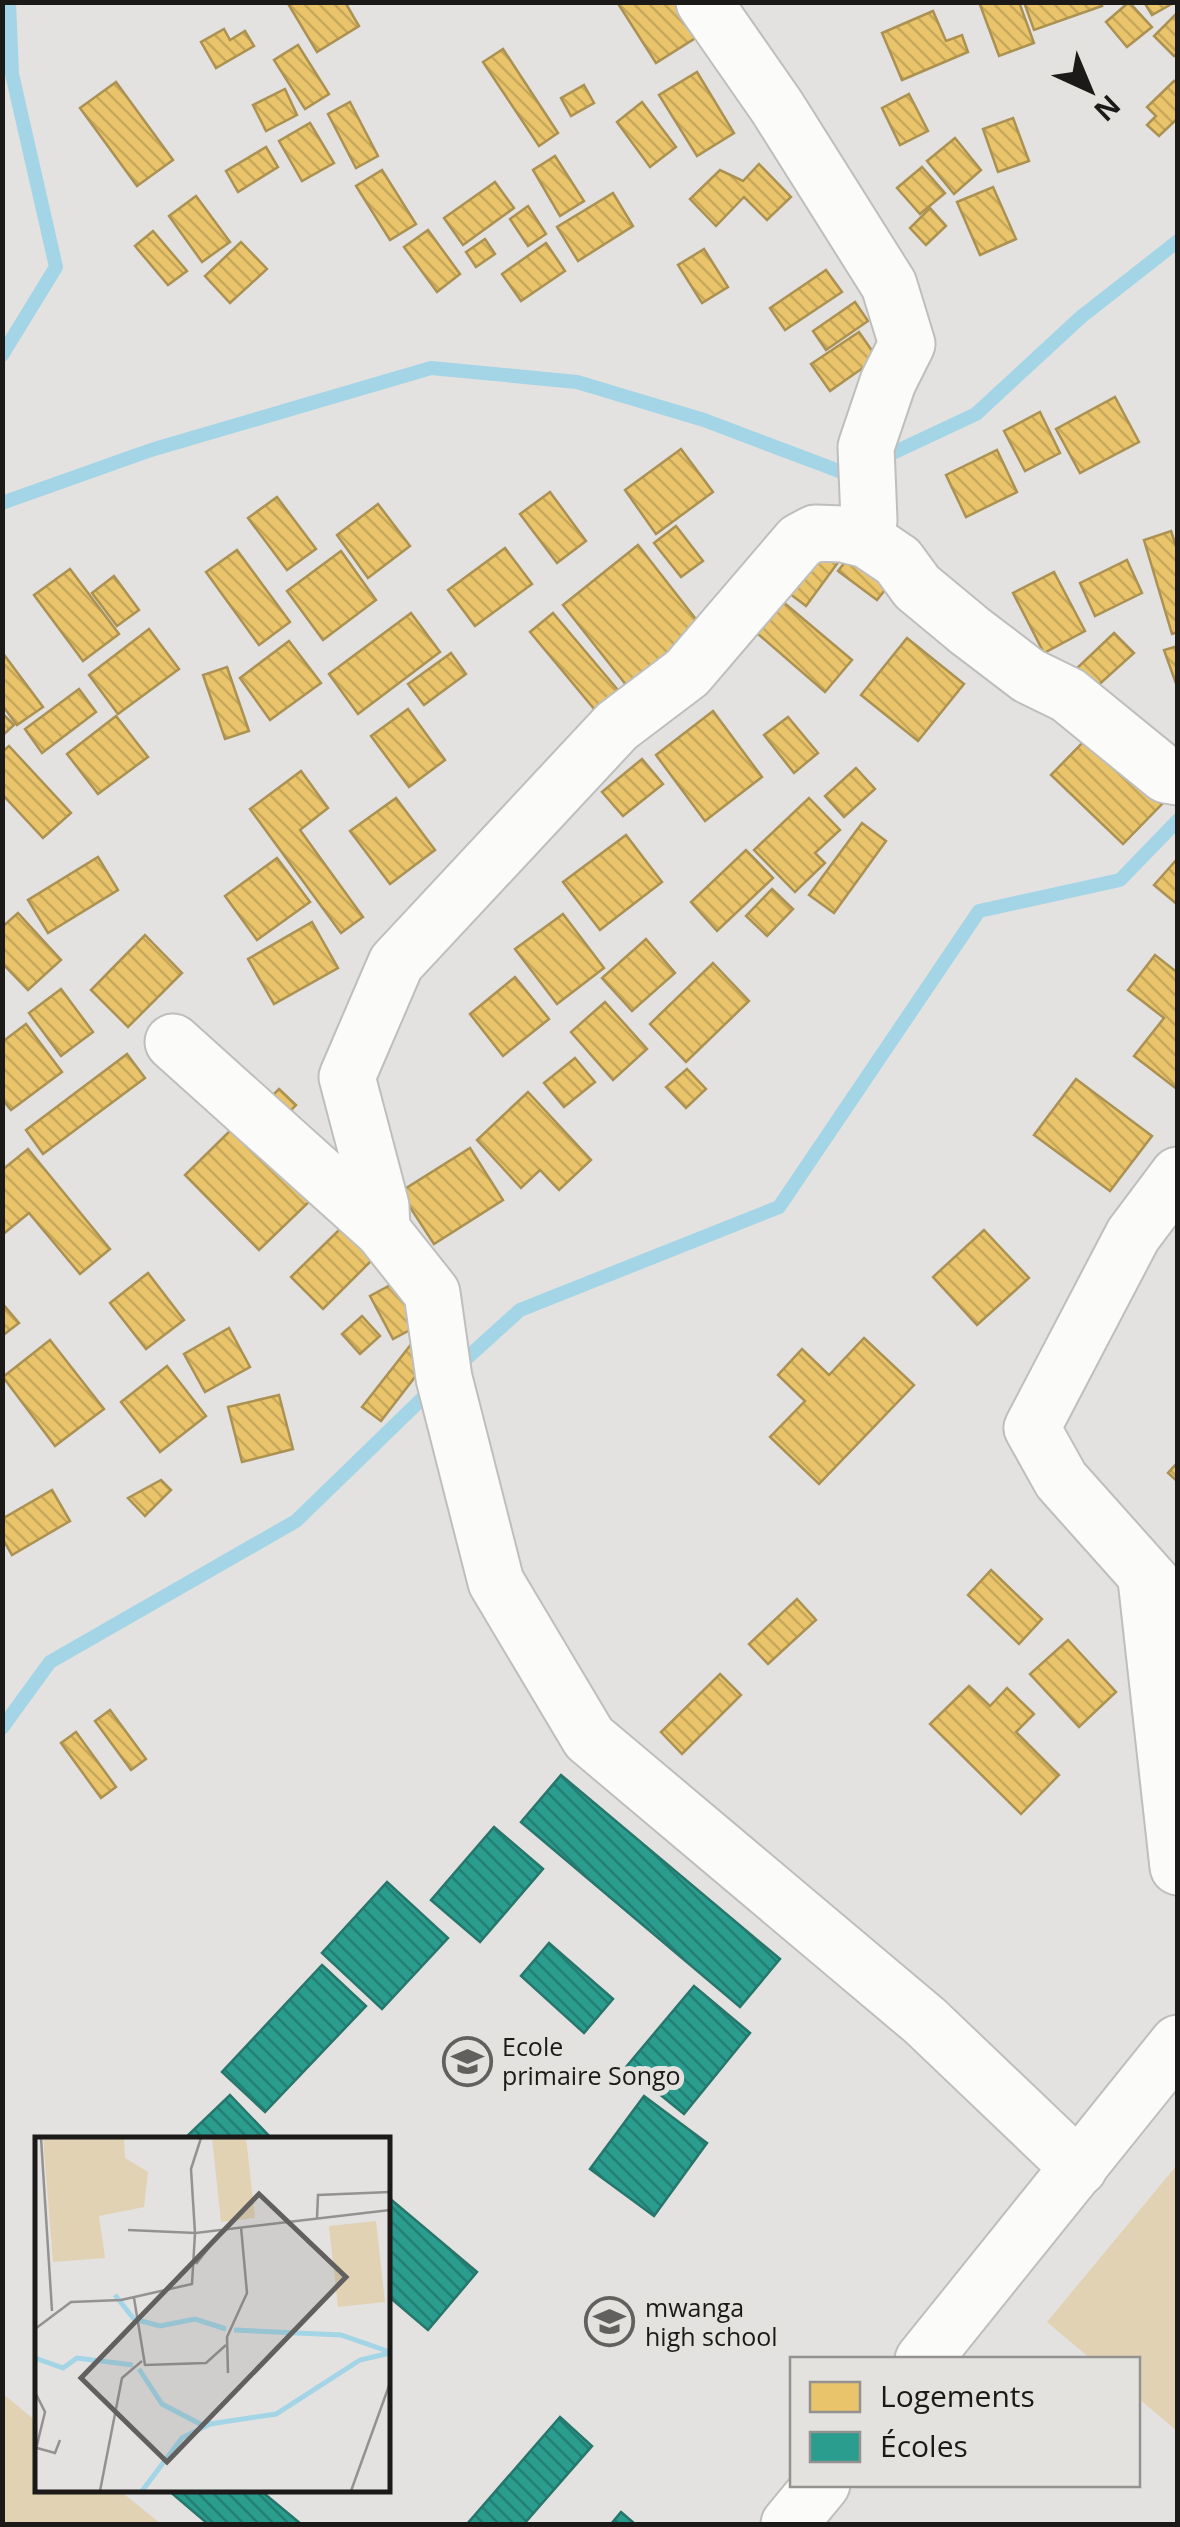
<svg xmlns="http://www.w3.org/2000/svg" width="1180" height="2527" viewBox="0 0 1180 2527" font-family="'Open Sans',sans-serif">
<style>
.green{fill:#e1d2b3}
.homes{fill:url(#homes-back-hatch);stroke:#ab9152;stroke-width:2.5}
.schools{fill:url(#schools-back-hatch);stroke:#26766c;stroke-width:2.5}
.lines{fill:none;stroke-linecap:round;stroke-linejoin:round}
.stream{stroke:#a3d5e6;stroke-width:14}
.minor-casing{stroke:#bebebd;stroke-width:59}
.minor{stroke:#fbfbfa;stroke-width:55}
.labels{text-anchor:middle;stroke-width:10;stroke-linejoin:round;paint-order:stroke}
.poi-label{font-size:25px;fill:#1b1a19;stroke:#e4e2df;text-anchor:start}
.inset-river{fill:none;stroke:#a3d5e6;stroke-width:5}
.inset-road{fill:none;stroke:#939290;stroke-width:2.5}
.view{fill:#61605f;fill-opacity:0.15;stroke:#61605f;stroke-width:5}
.inset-edge{fill:none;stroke:#1b1a19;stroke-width:5}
</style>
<defs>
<pattern id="homes-back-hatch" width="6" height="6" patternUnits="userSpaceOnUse" patternTransform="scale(2.5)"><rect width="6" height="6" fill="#e9c46a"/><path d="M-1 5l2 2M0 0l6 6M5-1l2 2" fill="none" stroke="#c7a85b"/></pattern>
<pattern id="schools-back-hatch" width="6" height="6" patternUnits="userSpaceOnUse" patternTransform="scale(2.5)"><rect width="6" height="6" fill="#2a9d8f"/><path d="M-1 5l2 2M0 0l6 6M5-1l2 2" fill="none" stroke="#237f74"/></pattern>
</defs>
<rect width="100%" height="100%" fill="#e3e2e0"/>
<g class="green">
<path d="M1177 2165V2431L1138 2398V2360L1091 2359 1047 2322Z"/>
<path d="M2 2393 37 2422 38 2490H119L161 2524H3Z"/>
</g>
<g class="homes">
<path d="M287 2H345L359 26 317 52Z"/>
<path d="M617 2H676L697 37 656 63Z"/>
<path d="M979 2H1019L1034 43 999 56Z"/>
<path d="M1024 2H1100L1102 6 1034 30Z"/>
<path d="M1129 2 1152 27 1127 47 1106 22Z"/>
<path d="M1144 2H1175L1152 15Z"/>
<path d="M933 11 946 41 962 35 968 52 902 80 882 33Z"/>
<path d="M1178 12V53L1174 56 1154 36Z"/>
<path d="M224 29 230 40 245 31 254 46 216 68 201 42Z"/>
<path d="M298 45 329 94 305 109 274 60Z"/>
<path d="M503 49 558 133 539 146 483 62Z"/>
<path d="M697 72 734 133 697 156 659 95Z"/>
<path d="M1174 81 1178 84V118L1159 136 1147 125 1156 116 1147 107Z"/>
<path d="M116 82 173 160 137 186 80 108Z"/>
<path d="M584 85 594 103 571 116 561 98Z"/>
<path d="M285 89 297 115 266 131 253 105Z"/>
<path d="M909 94 928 131 900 145 882 108Z"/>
<path d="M350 102 378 156 356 168 328 114Z"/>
<path d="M642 102 676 147 650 167 617 122Z"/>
<path d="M1013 118 1029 161 998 172 983 129Z"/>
<path d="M310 123 334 163 302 181 279 141Z"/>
<path d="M955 138 981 170 954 194 927 161Z"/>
<path d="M266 147 278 167 238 192 226 171Z"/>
<path d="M555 156 584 201 560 216 533 170Z"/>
<path d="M759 164 791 197 767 220 744 197 716 226 690 199 720 170 743 181Z"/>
<path d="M922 167 945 193 920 214 897 188Z"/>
<path d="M382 170 416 224 390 240 356 186Z"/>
<path d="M495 182 514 208 463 245 444 218Z"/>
<path d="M993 187 1016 239 980 255 957 202Z"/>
<path d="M613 193 633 226 578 261 557 227Z"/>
<path d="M196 196 230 242 202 262 169 216Z"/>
<path d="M528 206 546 234 528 246 510 219Z"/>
<path d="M930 208 946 226 926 245 910 228Z"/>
<path d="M428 230 460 274 437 292 404 247Z"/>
<path d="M153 231 187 271 168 285 135 246Z"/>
<path d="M485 239 495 254 476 267 466 252Z"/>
<path d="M241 242 267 269 230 303 205 276Z"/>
<path d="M546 243 565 271 521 301 502 274Z"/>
<path d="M704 249 728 287 702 303 678 265Z"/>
<path d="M826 270 842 292 785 330 770 308Z"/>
<path d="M855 302 868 321 826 350 813 331Z"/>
<path d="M859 332 877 358 830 391 811 364Z"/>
<path d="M1115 397 1139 442 1080 473 1056 429Z"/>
<path d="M1040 412 1060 453 1025 471 1004 431Z"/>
<path d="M681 449 713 492 656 534 625 490Z"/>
<path d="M997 450 1017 492 966 517 946 475Z"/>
<path d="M550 492 586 541 557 563 520 514Z"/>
<path d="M277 497 316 549 287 570 248 518Z"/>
<path d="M378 504 410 546 368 578 337 535Z"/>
<path d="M676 526 703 561 681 577 654 543Z"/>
<path d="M1171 531 1178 552V632L1172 634 1144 540Z"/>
<path d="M817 538 842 557 806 606 781 587Z"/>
<path d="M638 545 702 627 627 686 563 605Z"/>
<path d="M505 548 532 584 475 626 448 590Z"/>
<path d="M237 550 290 622 259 645 206 572Z"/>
<path d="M341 551 376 600 323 640 287 591Z"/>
<path d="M853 552 892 581 877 600 838 571Z"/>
<path d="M1127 560 1142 593 1095 616 1080 583Z"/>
<path d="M70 569 119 634 83 661 34 595Z"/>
<path d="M1054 572 1085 631 1044 653 1013 593Z"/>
<path d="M114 576 139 610 117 626 92 593Z"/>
<path d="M776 596 852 660 825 692 750 627Z"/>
<path d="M411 613 440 652 358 714 329 674Z"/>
<path d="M553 613 623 696 600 716 530 632Z"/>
<path d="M149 629 179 669 118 714 89 675Z"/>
<path d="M1114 633 1134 653 1093 690 1075 670Z"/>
<path d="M907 638 964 684 918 741 861 695Z"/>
<path d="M289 641 321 683 270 720 240 678Z"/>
<path d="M1178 646V689L1164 650Z"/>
<path d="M2 652 43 707 17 725 2 705Z"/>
<path d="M451 653 466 674 424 705 408 684Z"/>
<path d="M227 667 249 731 225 739 203 675Z"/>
<path d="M79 689 96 712 42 753 25 729Z"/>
<path d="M408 709 445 760 409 787 371 736Z"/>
<path d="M713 711 762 777 705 821 656 755Z"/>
<path d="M2 713 14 725 2 736Z"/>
<path d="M116 716 148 757 98 794 67 754Z"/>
<path d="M788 717 818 753 794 773 764 735Z"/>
<path d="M1090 735 1162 804 1123 844 1051 775Z"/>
<path d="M9 746 71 813 43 838 2 794V752Z"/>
<path d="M642 759 663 784 623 816 602 792Z"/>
<path d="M856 768 875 789 844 817 825 796Z"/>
<path d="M301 771 328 808 300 830 363 917 341 933 250 809Z"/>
<path d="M396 798 435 850 390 884 350 831Z"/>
<path d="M809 798 840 830 815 853 825 863 795 892 754 850Z"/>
<path d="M862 823 886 841 834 913 809 895Z"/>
<path d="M626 835 662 882 600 930 563 882Z"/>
<path d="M746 850 773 878 717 931 691 902Z"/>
<path d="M98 857 118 890 48 933 28 900Z"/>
<path d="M277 858 310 902 257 940 225 896Z"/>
<path d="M1178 858V905L1154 885Z"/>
<path d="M772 889 793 909 767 936 746 916Z"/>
<path d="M18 913 61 960 28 990 2 963V927Z"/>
<path d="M563 914 604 968 557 1004 515 949Z"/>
<path d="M312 922 338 968 274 1004 248 959Z"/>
<path d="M145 935 182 973 128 1027 91 990Z"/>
<path d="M646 939 675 973 632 1011 602 978Z"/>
<path d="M1155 955 1178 973V1090L1134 1056 1164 1018 1128 990Z"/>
<path d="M713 963 749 1001 686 1062 650 1024Z"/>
<path d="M515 977 549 1019 503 1056 470 1014Z"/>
<path d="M61 989 93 1032 61 1056 29 1013Z"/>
<path d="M605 1002 647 1049 613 1080 571 1032Z"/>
<path d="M26 1024 62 1072 11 1110 2 1099V1042Z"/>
<path d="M127 1054 145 1078 43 1154 26 1130Z"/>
<path d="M575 1058 595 1082 564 1107 544 1083Z"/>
<path d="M687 1069 706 1089 686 1108 666 1087Z"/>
<path d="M1076 1079 1152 1136 1110 1191 1034 1135Z"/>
<path d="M279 1089 296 1105 277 1125 260 1108Z"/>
<path d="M528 1092 591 1160 559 1190 540 1170 521 1188 477 1140Z"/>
<path d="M239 1122 314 1197 259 1250 185 1175Z"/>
<path d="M470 1148 503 1200 434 1244 400 1192Z"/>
<path d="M28 1149 110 1249 80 1274 29 1213 2 1235V1170Z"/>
<path d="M341 1228 373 1259 323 1309 291 1277Z"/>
<path d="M984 1230 1029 1278 977 1325 933 1277Z"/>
<path d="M148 1273 184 1320 146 1349 110 1303Z"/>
<path d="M398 1281 421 1324 393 1339 370 1296Z"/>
<path d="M2 1303 19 1323 2 1336Z"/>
<path d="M362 1316 380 1336 360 1354 342 1334Z"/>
<path d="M229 1328 250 1367 205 1392 184 1354Z"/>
<path d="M416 1338 435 1351 381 1421 362 1407Z"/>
<path d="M864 1338 914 1385 819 1484 770 1437 805 1401 778 1375 802 1349 829 1375Z"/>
<path d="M50 1340 104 1409 55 1446 3 1377Z"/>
<path d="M167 1366 206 1416 160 1452 121 1402Z"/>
<path d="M279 1395 293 1449 242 1462 228 1407Z"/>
<path d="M1178 1462V1482L1168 1473Z"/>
<path d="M161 1480 171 1490 145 1516 128 1498Z"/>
<path d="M52 1490 70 1521 12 1555 2 1538V1519Z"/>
<path d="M991 1570 1042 1619 1019 1644 968 1595Z"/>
<path d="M797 1599 816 1620 768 1664 749 1644Z"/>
<path d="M1068 1640 1116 1692 1079 1727 1030 1674Z"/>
<path d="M720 1674 741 1695 682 1754 661 1732Z"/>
<path d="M969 1686 990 1706 1007 1688 1034 1714 1016 1732 1059 1775 1021 1814 930 1724Z"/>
<path d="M110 1710 146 1759 131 1770 95 1721Z"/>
<path d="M76 1732 116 1787 101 1798 61 1743Z"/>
</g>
<g class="schools">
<path d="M561 1775 780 1959 740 2007 521 1822Z"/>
<path d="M494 1827 543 1869 480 1942 431 1900Z"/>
<path d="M387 1882 448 1938 382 2009 322 1953Z"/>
<path d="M549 1943 613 1999 584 2033 521 1976Z"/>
<path d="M322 1965 366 2006 265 2112 222 2072Z"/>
<path d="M694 1986 750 2033 684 2114 626 2067Z"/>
<path d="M230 2095 273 2140H183Z"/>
<path d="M644 2096 707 2143 654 2216 590 2169Z"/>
<path d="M388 2197 477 2272 428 2330 388 2296Z"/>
<path d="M560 2417 592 2446 524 2524H467Z"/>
<path d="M168 2490H260L301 2524H208Z"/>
<path d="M621 2512 635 2524H611Z"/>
</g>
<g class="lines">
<g class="stream">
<path d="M2 355 56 267 12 74 9 2"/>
<path d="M878 460 976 414 1081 317 1178 241"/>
<path d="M2 503 151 450 431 368 577 382 704 420 847 474 854 471"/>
<path d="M457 1367 520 1310 779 1207 979 911 1120 880 1178 820"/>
<path d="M2 1728 50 1662 296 1521 433 1388"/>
</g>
<defs>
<g id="minor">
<path d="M704 2 777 107 889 285 907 344 888 382 866 447 869 520 867 540"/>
<path d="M173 1042 382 1230 432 1293 444 1378 496 1582 589 1738 925 2021 1079 2168"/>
<path d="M1178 1175 1133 1235 1032 1428 1061 1480 1178 1611"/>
<path d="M382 1230 381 1206 347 1077 396 963 617 726 687 673 800 541 815 533 843 534 867 540 898 561 917 587 970 631 1029 676 1068 695 1166 775 1178 777"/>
<path d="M1146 1579 1178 1867"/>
<path d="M923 2360 1178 2043"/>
<path d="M789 2524 822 2484"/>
</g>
</defs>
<use href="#minor" class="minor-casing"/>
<use href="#minor" class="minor"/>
</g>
<defs>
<symbol id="school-ring" viewBox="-11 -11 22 22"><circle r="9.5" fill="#e4e2df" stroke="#61605f" stroke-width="1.5"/><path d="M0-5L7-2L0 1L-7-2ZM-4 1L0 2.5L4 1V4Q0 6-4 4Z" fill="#61605f"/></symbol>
</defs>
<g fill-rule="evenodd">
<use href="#school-ring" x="440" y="2034" width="55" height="55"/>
<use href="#school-ring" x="582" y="2294" width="55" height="55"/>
</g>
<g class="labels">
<g class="poi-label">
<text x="502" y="2056">Ecole<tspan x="502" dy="29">primaire Songo</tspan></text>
<text x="645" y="2317">mwanga<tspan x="645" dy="29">high school</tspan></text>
</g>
</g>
<g transform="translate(35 2137)">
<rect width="355" height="355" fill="#e3e2e0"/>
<path d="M8 1H89L90 21 113 35 109 70 64 79 70 121 18 125ZM177 1H211L220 81 186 85ZM341 84 350 165 303 170 294 89Z" fill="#e1d2b3"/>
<path class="inset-river" d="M80 158 99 182 125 189 160 182 191 192M199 193 306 198 355 215M0 221 28 231 42 221 98 228M104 232 127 267 171 290M107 354 147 301 175 287 241 277 325 223 355 216"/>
<path class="inset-road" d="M6 1 17 174M282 81 283 58 355 55M93 93 160 96 156 32 166 1M161 127 187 94M99 161 110 228 171 226 191 208M0 192 36 165 86 163 157 147 160 96 355 73M193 236 192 200 212 156 206 90M0 255 10 275 0 316M2 311 20 316 25 303M65 354 87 241 107 224M316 354 355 246"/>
<path class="view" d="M224 57 311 140 132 325 46 241Z"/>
<rect width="355" height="355" class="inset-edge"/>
</g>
<rect width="1180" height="2527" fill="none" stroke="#1b1a19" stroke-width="10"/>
<rect x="790" y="2357" width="350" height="130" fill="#e4e2df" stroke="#949290" stroke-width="2.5"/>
<rect x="810" y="2382" width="50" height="30" fill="#e9c46a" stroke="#949290" stroke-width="2.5"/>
<text x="880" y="2407" font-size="30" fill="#1b1a19">Logements</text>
<rect x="810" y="2432" width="50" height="30" fill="#2a9d8f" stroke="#949290" stroke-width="2.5"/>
<text x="880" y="2457" font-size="30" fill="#1b1a19">Écoles</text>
<g transform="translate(1090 90) rotate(136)" stroke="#e4e2df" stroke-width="8" paint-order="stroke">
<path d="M0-8L18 38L0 25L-18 38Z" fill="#1b1a19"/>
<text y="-15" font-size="28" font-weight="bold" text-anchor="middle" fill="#1b1a19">N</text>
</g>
</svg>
